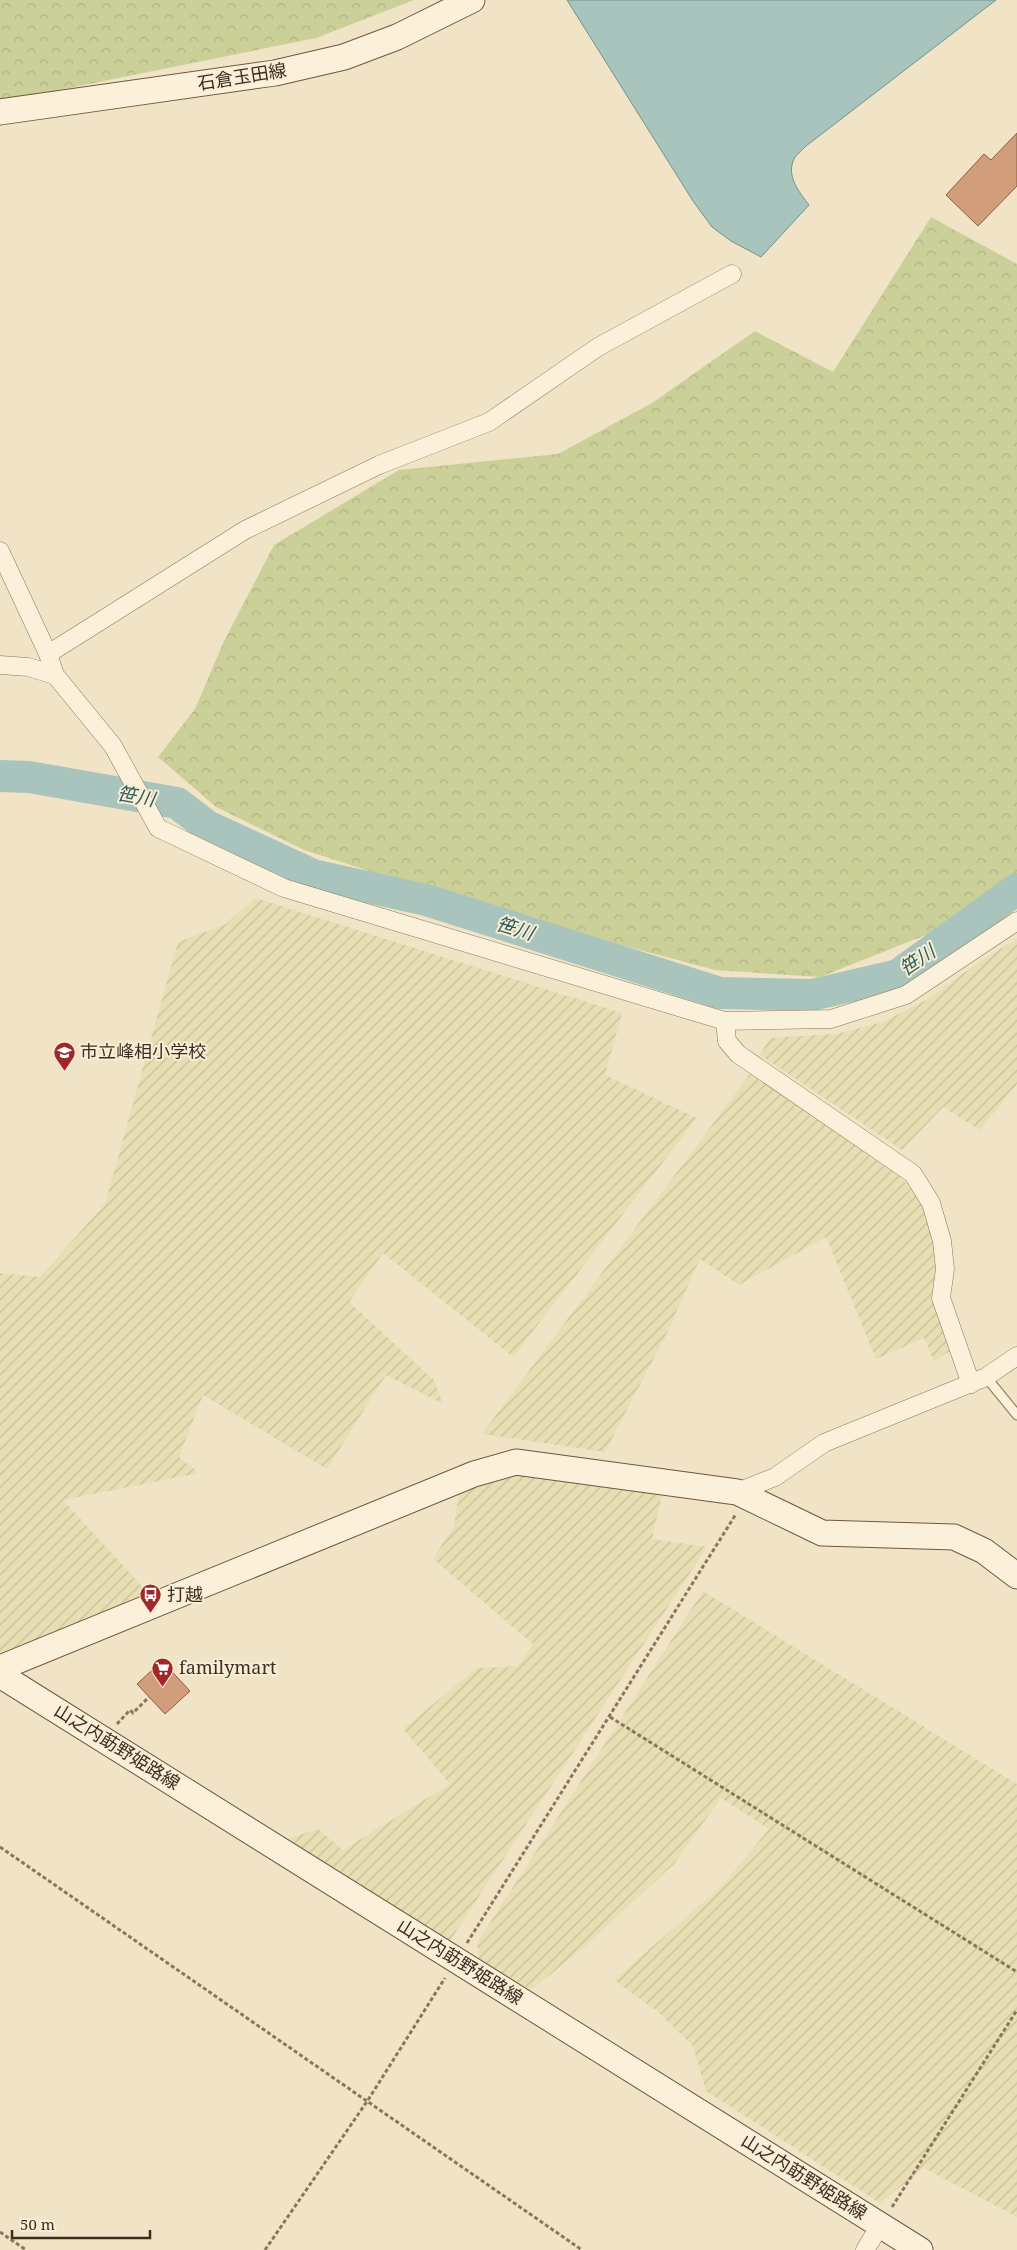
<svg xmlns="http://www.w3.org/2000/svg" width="1017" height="2250" viewBox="0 0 1017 2250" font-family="'Noto Serif','Noto Sans JP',serif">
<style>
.farmland{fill:url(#farmland-furrows)}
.forest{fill:url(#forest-crowns)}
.water{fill:#a8c4bc;stroke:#6e948a}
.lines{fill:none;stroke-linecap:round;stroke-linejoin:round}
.river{stroke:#a8c4bc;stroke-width:32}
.building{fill:#d19d7a;stroke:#8f5d3f}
.lane-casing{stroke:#8e755a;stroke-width:11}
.street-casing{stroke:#8e755a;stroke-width:19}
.secondary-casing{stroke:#70563d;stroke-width:27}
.path{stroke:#8e755a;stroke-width:3;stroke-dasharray:4 2.5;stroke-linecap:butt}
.lane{stroke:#fbf1db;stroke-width:9}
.street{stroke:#fbf1db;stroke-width:18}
.secondary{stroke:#fbf1db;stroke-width:25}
.labels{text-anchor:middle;stroke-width:4;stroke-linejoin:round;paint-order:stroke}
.street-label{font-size:18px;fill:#3d2d1f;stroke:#f8eed7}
.poi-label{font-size:18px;fill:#3d2d1f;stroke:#f8eed7;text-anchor:start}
.water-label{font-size:19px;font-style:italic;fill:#2d5e5a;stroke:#f8eed7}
</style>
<defs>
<pattern id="farmland-furrows" width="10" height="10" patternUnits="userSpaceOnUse" patternTransform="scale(1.25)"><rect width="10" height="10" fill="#e7deb3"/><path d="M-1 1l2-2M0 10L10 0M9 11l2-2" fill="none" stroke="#c7bf9a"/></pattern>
<pattern id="forest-crowns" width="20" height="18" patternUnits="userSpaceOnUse" patternTransform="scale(1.25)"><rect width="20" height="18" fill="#cbd099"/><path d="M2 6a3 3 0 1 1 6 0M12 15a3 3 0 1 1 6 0" fill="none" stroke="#afb383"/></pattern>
</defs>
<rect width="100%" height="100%" fill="#f1e4c6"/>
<g class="farmland">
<path d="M255 898 622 1013 605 1075 697 1118 513 1357 383 1253 349 1302 434 1380 443 1404 386 1375 327 1469 203 1395 179 1457 199 1473 63 1500 150 1595 0 1655V1273L40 1277 105 1204 178 942 226 924Z"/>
<path d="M1017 939V1084L980 1130 943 1107 902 1150 760 1055 770 1038 836 1034 883 1022 926 1000 985 958Z"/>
<path d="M750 1074 901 1177 925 1207 939 1251 952 1350 934 1361 924 1338 876 1359 826 1237 739 1285 700 1259 667 1333 605 1452 482 1434Z"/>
<path d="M511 1470 662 1495 652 1539 707 1547 448 1944 286 1839 318 1829 343 1850 450 1784 403 1729 477 1668 518 1666 533 1644 433 1559 454 1526 460 1488Z"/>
<path d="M703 1591 1017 1784V2217L924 2168 880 2203 706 2091 693 2046 658 2012 614 1980 722 1886 769 1829 721 1798 674 1864 582 1949 531 1990 479 1959 477 1943Z"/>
</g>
<g class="forest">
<path d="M0 0H414L316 38 0 102Z"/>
<path d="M931 217 1017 264V877L951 925 820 977 715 970 500 913 304 850 216 807 158 757 195 709 224 641 274 545 399 470 558 454 652 403 755 331 833 372Z"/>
</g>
<path class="water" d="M567 0H996L806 146C802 150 795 156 793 161 787 178 800 193 809 205L761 257 731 241 712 227 693 201Z"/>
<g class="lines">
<path class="river" d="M0 776 29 777 177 803 207 826 313 875 426 900 720 993 812 995 898 975 1017 889"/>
</g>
<g class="building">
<path d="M1017 133V186L978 226 946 195 984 154 991 160Z"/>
<path d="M162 1661 190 1691 165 1714 137 1684Z"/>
</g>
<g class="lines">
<defs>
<path id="lane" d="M986 1377 1017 1415"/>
<g id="street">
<path d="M0 551 48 654 55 675 113 746 158 828 284 888 725 1021 831 1019 906 995 1017 921"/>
<path d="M48 654 245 530 379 465 489 422 598 347 732 274"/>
<path d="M0 665 28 667 55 675"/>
<path d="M725 1021 727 1041 738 1054 913 1174 931 1203 942 1241 945 1269 941 1298 971 1384"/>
<path d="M737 1492 775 1477 824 1443 986 1377 1017 1356"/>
<path d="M865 2250 881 2224"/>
</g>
<g id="secondary">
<path d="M0 112 275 73 344 57 397 37 472 0"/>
<path d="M0 1668 474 1474 516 1462 737 1492 822 1533 954 1537 984 1551 1017 1576"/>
<path d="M0 1675 920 2250"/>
</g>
</defs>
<use href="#lane" class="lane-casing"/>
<use href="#street" class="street-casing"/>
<use href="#secondary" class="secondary-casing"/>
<g class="path">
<path d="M610 1717 1017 1972"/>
<path d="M117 1724 130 1710 133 1713 149 1697"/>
<path d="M0 1847 582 2250"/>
<path d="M467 1943 736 1514"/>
<path d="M892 2207 1017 2010"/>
<path d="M0 2232 26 2250"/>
<path d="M265 2250 368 2100 445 1978"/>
</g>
<use href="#lane" class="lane"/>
<use href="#street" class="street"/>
<use href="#secondary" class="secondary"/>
</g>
<defs>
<symbol id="school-pin" viewBox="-11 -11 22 30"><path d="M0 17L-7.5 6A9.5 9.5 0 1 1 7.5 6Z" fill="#a12729" stroke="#f8eed7"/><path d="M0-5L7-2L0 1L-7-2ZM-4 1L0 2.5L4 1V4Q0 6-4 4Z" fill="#fff"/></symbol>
<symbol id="bus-pin" viewBox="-11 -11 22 30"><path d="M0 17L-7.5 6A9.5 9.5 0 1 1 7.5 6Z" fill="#a12729" stroke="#f8eed7"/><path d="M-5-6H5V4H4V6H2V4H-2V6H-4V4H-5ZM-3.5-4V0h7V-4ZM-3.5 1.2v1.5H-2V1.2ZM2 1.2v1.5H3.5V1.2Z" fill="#fff"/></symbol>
<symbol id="supermarket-pin" viewBox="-11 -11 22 30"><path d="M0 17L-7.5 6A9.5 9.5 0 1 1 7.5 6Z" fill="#a12729" stroke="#f8eed7"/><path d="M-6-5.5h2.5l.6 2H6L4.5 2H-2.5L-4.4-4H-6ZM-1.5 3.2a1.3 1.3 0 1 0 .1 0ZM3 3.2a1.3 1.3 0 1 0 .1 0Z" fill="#fff"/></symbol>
</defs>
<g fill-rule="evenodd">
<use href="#school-pin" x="52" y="1040" width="25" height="34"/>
<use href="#bus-pin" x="138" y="1582" width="25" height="34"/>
<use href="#supermarket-pin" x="150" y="1656" width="25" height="34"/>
</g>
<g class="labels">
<g class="street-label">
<text transform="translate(242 77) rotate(-9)" y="6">石倉玉田線</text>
<text transform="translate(117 1747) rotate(32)" y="6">山之内莇野姫路線</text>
<text transform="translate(460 1962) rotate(32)" y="6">山之内莇野姫路線</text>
<text transform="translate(804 2177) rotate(32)" y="6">山之内莇野姫路線</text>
</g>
<g class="poi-label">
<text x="80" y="1058">市立峰相小学校</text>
<text x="167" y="1601">打越</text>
<text x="179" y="1674">familymart</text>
</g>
<g class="water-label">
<text transform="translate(136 796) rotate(10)" y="7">笹川</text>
<text transform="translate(515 928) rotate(17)" y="7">笹川</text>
<text transform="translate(917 960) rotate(-34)" y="7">笹川</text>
</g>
</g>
<path d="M12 2230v8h138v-8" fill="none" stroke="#3d2d1f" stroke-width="2.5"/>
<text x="20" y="2230" font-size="15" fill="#3d2d1f" stroke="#f8eed7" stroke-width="4" paint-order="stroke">50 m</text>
</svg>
